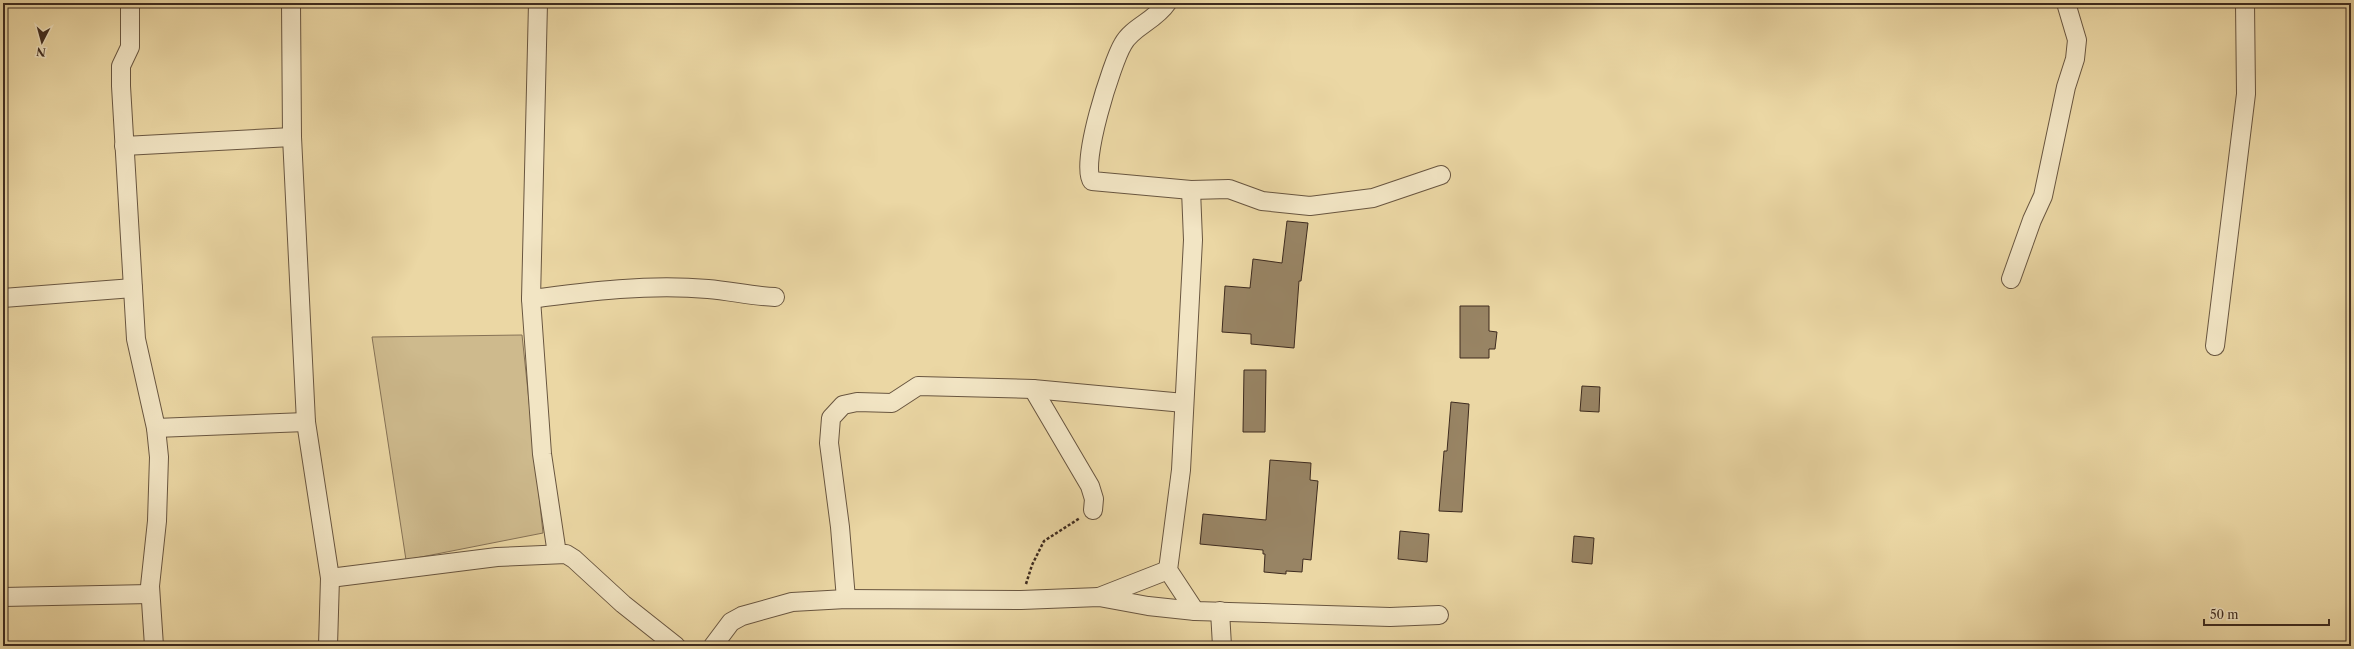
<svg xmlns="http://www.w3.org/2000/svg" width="2354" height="649" viewBox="0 0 2354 649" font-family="'Libre Caslon Text',serif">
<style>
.green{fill:#ceba8d;stroke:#867256}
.building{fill:#988464;stroke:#3e2b1f}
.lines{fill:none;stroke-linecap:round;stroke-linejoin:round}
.street-casing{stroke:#695640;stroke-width:20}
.path{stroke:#3e2b1f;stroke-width:2.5;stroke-dasharray:3 2;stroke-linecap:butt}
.street{stroke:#f2e5c4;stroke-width:18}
</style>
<rect width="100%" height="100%" fill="#ebd7a4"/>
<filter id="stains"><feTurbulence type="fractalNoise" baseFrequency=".005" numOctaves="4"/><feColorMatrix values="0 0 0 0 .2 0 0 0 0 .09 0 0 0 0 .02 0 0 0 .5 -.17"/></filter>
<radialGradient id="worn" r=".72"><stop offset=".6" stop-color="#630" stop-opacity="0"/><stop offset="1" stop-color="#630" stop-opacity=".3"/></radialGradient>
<path class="green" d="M522 335 543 533 406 560 372 337Z"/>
<g class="building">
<path d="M1287 221 1308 223 1301 281H1299L1294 348 1251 344V334L1222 332 1225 286 1250 288 1253 259 1282 263Z"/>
<path d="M1460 306H1489V331L1497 332 1495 349H1489V358H1460Z"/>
<path d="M1244 370H1266L1265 432H1243Z"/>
<path d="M1582 386 1600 387 1599 412 1580 411Z"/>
<path d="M1451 402 1469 404 1462 512 1439 511 1444 451H1447Z"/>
<path d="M1270 460 1311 463 1310 480 1318 481 1311 560 1303 559 1302 572 1286 571V574L1264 572 1265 554H1263V550L1200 544 1203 514 1266 520Z"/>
<path d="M1400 531 1429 534 1427 562 1398 559Z"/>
<path d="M1574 536 1594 538 1592 564 1572 562Z"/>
</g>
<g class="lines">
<defs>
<g id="street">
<path d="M130 3V47L121 66V86L136 339 156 428 159 457 157 521 150 586 154 646"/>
<path d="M291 3 292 137 306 422 330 578 328 646"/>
<path d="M538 3 531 299 542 454 557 554"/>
<path d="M1167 3C1155 21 1132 27 1123 44 1112 62 1079 166 1092 181L1191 190 1229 189 1262 201 1310 206 1373 198 1441 175"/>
<path d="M124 146 292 137"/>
<path d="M1191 190 1193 240 1181 470 1168 570 1195 611"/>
<path d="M2011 279 2032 220 2043 196 2066 87 2075 59 2077 40 2066 3"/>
<path d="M3 298 133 288"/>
<path d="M531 299C590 291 649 284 708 289 731 291 752 296 775 297"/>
<path d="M2215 346 2246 94 2245 3"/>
<path d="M1033 389 1090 486 1094 499 1093 510"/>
<path d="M156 428 306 422"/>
<path d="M330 578 497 557 566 554 574 559 623 604 676 646"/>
<path d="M3 597 150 594"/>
<path d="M1099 597 1168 570"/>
<path d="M846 599 840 527 829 443 831 418 843 405 857 402 892 403 918 386 1033 389 1184 403"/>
<path d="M1220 611 1222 646"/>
<path d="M713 646 731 622 742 616 792 602 846 599 1021 600 1099 597 1148 606 1195 611 1390 617 1439 615"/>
</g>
</defs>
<use href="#street" class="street-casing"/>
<path class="path" d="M1026 584 1032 565 1044 541 1080 518"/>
<use href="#street" class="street"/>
</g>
<rect width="2354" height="649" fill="none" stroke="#ebd7a4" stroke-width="16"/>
<rect x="4" y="4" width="2346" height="641" fill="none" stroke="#3e2b1f" stroke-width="2"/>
<rect x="8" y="8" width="2338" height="633" fill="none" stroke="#3e2b1f"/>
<g transform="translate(42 42) rotate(186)" stroke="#f2e5c4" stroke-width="3" paint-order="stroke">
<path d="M0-3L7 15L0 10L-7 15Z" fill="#3e2b1f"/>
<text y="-6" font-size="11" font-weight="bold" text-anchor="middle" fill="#3e2b1f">N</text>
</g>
<path d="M2204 619v6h125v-6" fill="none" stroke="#3e2b1f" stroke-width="2"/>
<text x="2210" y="619" font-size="12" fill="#3e2b1f" stroke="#f2e5c4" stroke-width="3" paint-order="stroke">50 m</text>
<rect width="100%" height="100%" filter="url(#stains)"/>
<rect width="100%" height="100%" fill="url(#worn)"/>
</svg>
